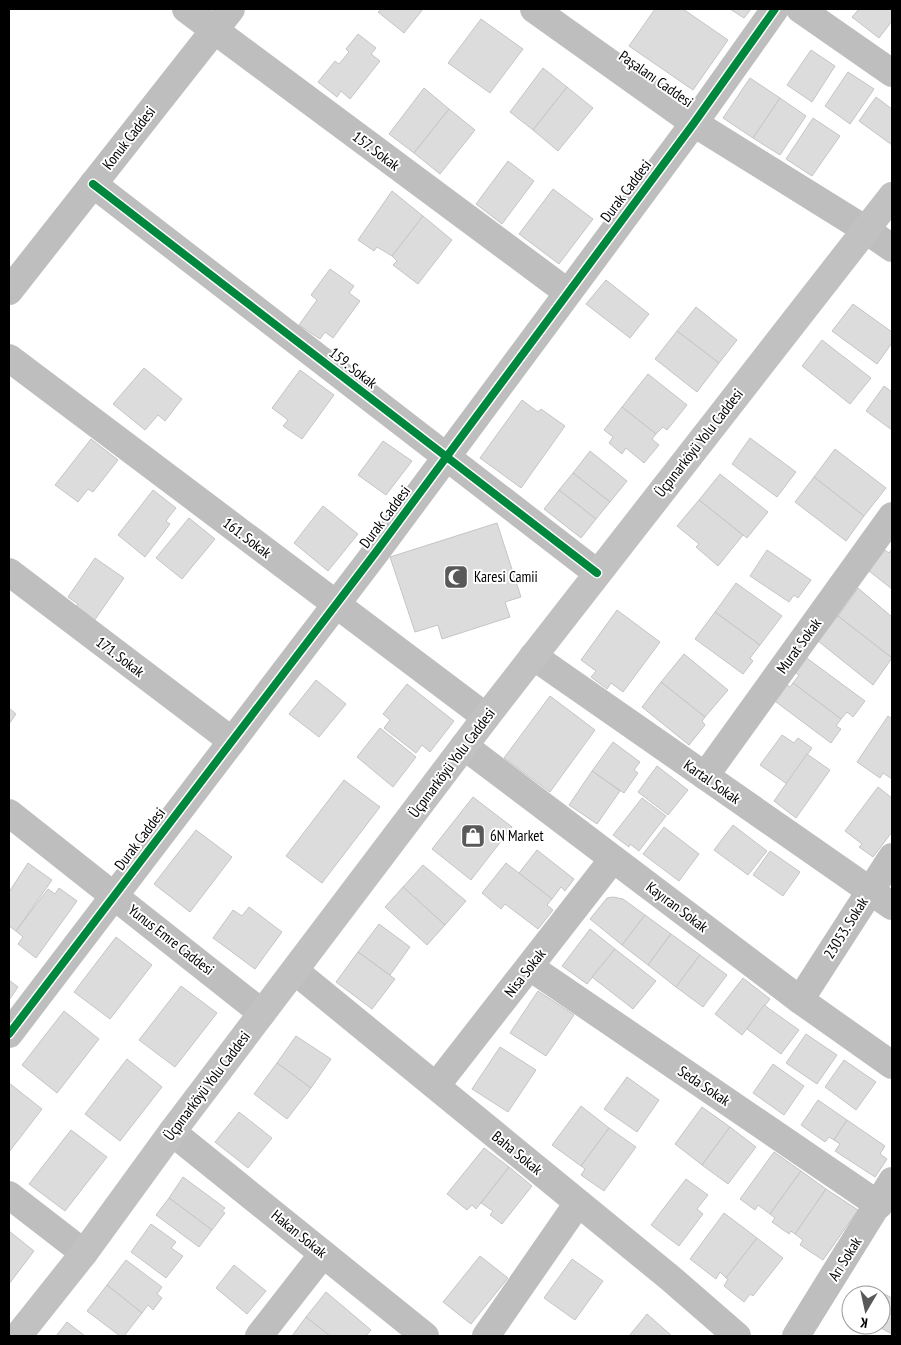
<svg xmlns="http://www.w3.org/2000/svg" width="901" height="1345" viewBox="0 0 901 1345" font-family="'PT Sans Narrow',sans-serif">
<style>
.building{fill:#dcdcdc;stroke:#c5c5c5}
.lines{fill:none;stroke-linecap:round;stroke-linejoin:round}
.minor{stroke:#bebebe;stroke-width:28}
.secondary{stroke:#c1c1c1;stroke-width:28}
.cycleway-casing{stroke:#fff;stroke-width:11}
.cycleway{stroke:#00873e;stroke-width:8}
.labels{text-anchor:middle;stroke-width:4;stroke-linejoin:round;paint-order:stroke}
.street-label{font-size:15px;fill:#000;stroke:#fff}
.poi-label{font-size:15px;fill:#000;stroke:#fff;text-anchor:start}
</style>
<rect width="100%" height="100%" fill="#fff"/>
<g class="building">
<path d="M381 9H423L404 33 378 12Z"/>
<path d="M655 9H683L728 40 693 90 629 46Z"/>
<path d="M730 9H751L744 18Z"/>
<path d="M859 9H892V21L879 38 852 17Z"/>
<path d="M481 19 523 49 490 93 448 63Z"/>
<path d="M358 34 376 48 371 54 380 61 350 99 341 91 337 97 318 82 335 61 339 64 349 52 346 49Z"/>
<path d="M811 50 835 66 812 102 787 85Z"/>
<path d="M543 68 567 87 533 130 510 112Z"/>
<path d="M848 72 874 89 850 124 825 106Z"/>
<path d="M750 78 780 98 753 138 723 118Z"/>
<path d="M567 87 593 108 558 151 533 130Z"/>
<path d="M424 88 449 109 414 153 389 134Z"/>
<path d="M876 97 892 109V145L859 121Z"/>
<path d="M780 98 806 116 780 155 753 138Z"/>
<path d="M449 109 475 130 440 174 414 153Z"/>
<path d="M813 118 840 136 812 176 786 159Z"/>
<path d="M508 161 534 181 502 224 476 204Z"/>
<path d="M553 189 593 219 559 264 519 234Z"/>
<path d="M392 191 423 216 392 256 377 247 374 251 358 240Z"/>
<path d="M423 216 452 240 418 284 393 265 397 261 392 256Z"/>
<path d="M330 269 354 286 349 293 360 301 333 338 325 332 320 339 299 325 317 300 311 295Z"/>
<path d="M606 280 649 314 630 338 586 304Z"/>
<path d="M853 304 892 332V343L877 364 832 331Z"/>
<path d="M696 307 737 340 719 363 677 331Z"/>
<path d="M677 331 719 363 697 392 655 359Z"/>
<path d="M822 340 871 378 850 404 802 366Z"/>
<path d="M144 368 182 399 165 421 158 415 145 430 113 404Z"/>
<path d="M300 370 334 395 302 439 283 426 288 420 272 408Z"/>
<path d="M648 374 687 405 667 430 663 427 656 434 622 407Z"/>
<path d="M884 386 892 392V430L866 411Z"/>
<path d="M522 400 538 412 541 409 565 426 521 488 480 458Z"/>
<path d="M622 407 656 434 652 439 659 445 644 463 626 448 622 454 609 443 613 437 604 430Z"/>
<path d="M750 438 796 472 777 497 732 464Z"/>
<path d="M91 439 118 460 93 492 88 489 78 502 55 485Z"/>
<path d="M383 441 412 461 386 495 358 475Z"/>
<path d="M835 449 886 488 864 516 814 477Z"/>
<path d="M590 451 627 481 610 502 573 473Z"/>
<path d="M573 473 610 502 596 519 559 490Z"/>
<path d="M720 474 768 512 747 538 699 500Z"/>
<path d="M814 477 864 516 846 541 795 502Z"/>
<path d="M153 490 176 508 166 521 170 524 145 557 118 535Z"/>
<path d="M559 490 596 519 581 538 544 509Z"/>
<path d="M699 500 743 535 718 566 696 547 699 544 677 526Z"/>
<path d="M323 506 358 534 328 571 294 543Z"/>
<path d="M189 518 215 539 182 579 156 558Z"/>
<path d="M497 523 521 597 505 602 510 617 442 639 438 625 415 632 390 557Z"/>
<path d="M892 549V589L869 571 885 550 889 553Z"/>
<path d="M767 550 811 580 798 598 794 595 789 602 750 576Z"/>
<path d="M95 558 124 578 94 621 74 608 78 604 68 597Z"/>
<path d="M736 583 782 616 760 645 715 612Z"/>
<path d="M858 588 892 617V658L838 616Z"/>
<path d="M617 610 660 642 623 692 611 683 607 689 591 677 596 671 581 660Z"/>
<path d="M715 612 760 645 750 658 753 661 743 674 695 639Z"/>
<path d="M838 616 892 658 873 685 818 641Z"/>
<path d="M684 654 728 690 705 717 661 682Z"/>
<path d="M804 656 865 701 853 717 847 712 841 719 793 683 799 675 793 671Z"/>
<path d="M316 680 346 704 319 737 289 714Z"/>
<path d="M661 682 705 717 702 721 705 725 689 745 642 707Z"/>
<path d="M784 683 790 687 793 683 841 719 836 726 841 729 831 743 772 699Z"/>
<path d="M407 684 454 721 430 752 422 745 416 753 384 728 390 720 383 714Z"/>
<path d="M550 696 595 730 550 792 504 758Z"/>
<path d="M9 708 16 714 9 724Z"/>
<path d="M888 716 892 719V779L883 773 880 778 857 762Z"/>
<path d="M380 728 416 757 393 787 357 757Z"/>
<path d="M782 735 794 743 798 738 812 748 787 784 760 765Z"/>
<path d="M613 742 640 762 634 770 638 773 624 793 592 771Z"/>
<path d="M807 754 830 770 796 818 774 801Z"/>
<path d="M657 766 688 790 668 815 638 792Z"/>
<path d="M592 771 620 791 597 824 569 805Z"/>
<path d="M344 780 380 807 322 883 286 856Z"/>
<path d="M878 787 892 798V832L873 857 859 847 862 844 845 831Z"/>
<path d="M473 797 512 827 471 880 432 849Z"/>
<path d="M642 798 666 816 639 851 630 844 629 847 613 835Z"/>
<path d="M733 825 767 851 748 875 714 850Z"/>
<path d="M664 827 699 854 679 881 643 854Z"/>
<path d="M196 830 232 857 190 912 154 884Z"/>
<path d="M537 850 574 879 565 891 561 887 552 899 519 873Z"/>
<path d="M770 851 800 872 783 896 753 875Z"/>
<path d="M28 863 52 880 16 931 9 926V892Z"/>
<path d="M506 863 552 899 547 905 553 910 538 929 505 904 501 909 482 893Z"/>
<path d="M423 865 466 901 445 925 403 887Z"/>
<path d="M403 887 445 925 427 945 385 907Z"/>
<path d="M59 888 77 901 36 958 18 944 23 937 16 931 48 889 55 894Z"/>
<path d="M613 897 623 899 645 915 622 945 590 919 607 898Z"/>
<path d="M249 907 282 932 255 969 213 938 233 910 242 916Z"/>
<path d="M645 915 671 934 648 965 622 945Z"/>
<path d="M379 924 410 947 390 975 358 952Z"/>
<path d="M590 929 615 949 587 984 562 966Z"/>
<path d="M671 934 700 955 676 987 648 965Z"/>
<path d="M116 937 152 965 110 1019 74 992Z"/>
<path d="M615 949 656 981 633 1009 592 977Z"/>
<path d="M358 952 395 979 372 1009 336 982Z"/>
<path d="M700 955 727 975 703 1007 676 987Z"/>
<path d="M743 978 770 999 742 1035 715 1014Z"/>
<path d="M9 980 18 987 9 1000Z"/>
<path d="M181 986 217 1013 175 1067 139 1040Z"/>
<path d="M538 991 574 1015 546 1056 510 1033Z"/>
<path d="M764 1005 799 1030 781 1054 747 1029Z"/>
<path d="M64 1011 99 1039 57 1093 22 1065Z"/>
<path d="M806 1034 837 1055 817 1084 786 1063Z"/>
<path d="M296 1036 331 1059 311 1088 277 1063Z"/>
<path d="M500 1047 536 1070 508 1112 472 1089Z"/>
<path d="M127 1059 162 1087 120 1141 85 1114Z"/>
<path d="M844 1060 876 1082 856 1110 825 1087Z"/>
<path d="M277 1063 311 1088 287 1119 254 1094Z"/>
<path d="M773 1064 804 1086 784 1115 753 1093Z"/>
<path d="M627 1077 659 1100 637 1132 604 1109Z"/>
<path d="M9 1083 42 1109 9 1152Z"/>
<path d="M818 1100 847 1120 834 1140 829 1137 825 1142 801 1125Z"/>
<path d="M581 1106 609 1128 581 1166 552 1145Z"/>
<path d="M702 1107 730 1127 702 1165 675 1144Z"/>
<path d="M239 1112 272 1138 248 1168 215 1142Z"/>
<path d="M847 1120 885 1146 880 1154 887 1159 875 1177 835 1151 840 1144 834 1140Z"/>
<path d="M730 1127 756 1147 728 1184 702 1165Z"/>
<path d="M609 1128 636 1147 604 1191 581 1175 585 1169 581 1166Z"/>
<path d="M71 1130 107 1157 65 1211 29 1184Z"/>
<path d="M484 1148 509 1167 476 1209 472 1205 467 1210 447 1194Z"/>
<path d="M774 1152 801 1171 770 1214 758 1205 755 1210 740 1199Z"/>
<path d="M509 1167 532 1186 502 1224 490 1215 493 1211 481 1203Z"/>
<path d="M801 1171 826 1189 795 1234 791 1231 789 1234 772 1222 775 1218 770 1214Z"/>
<path d="M183 1177 225 1208 222 1211 225 1213 212 1230 169 1198Z"/>
<path d="M686 1179 708 1195 697 1209 703 1214 679 1246 651 1225Z"/>
<path d="M826 1189 858 1210 823 1260 800 1245 803 1240 795 1234Z"/>
<path d="M169 1198 212 1230 199 1247 156 1215Z"/>
<path d="M724 1213 757 1238 726 1278 720 1272 716 1279 690 1259Z"/>
<path d="M151 1224 176 1242 171 1248 183 1256 166 1278 131 1252Z"/>
<path d="M9 1231 34 1251 9 1284Z"/>
<path d="M757 1238 783 1258 753 1296 750 1294 744 1302 724 1286 728 1279 726 1278Z"/>
<path d="M480 1256 508 1278 471 1324 443 1302Z"/>
<path d="M572 1259 603 1281 575 1320 544 1298Z"/>
<path d="M126 1260 162 1287 157 1294 162 1298 153 1310 148 1305 142 1313 107 1285Z"/>
<path d="M234 1265 266 1291 247 1314 216 1288Z"/>
<path d="M107 1285 142 1313 124 1336H120L87 1311Z"/>
<path d="M869 1286 892 1298V1334L875 1325H881V1295H854L857 1289 866 1293Z"/>
<path d="M326 1292 371 1330 366 1336H330L306 1317Z"/>
<path d="M851 1302V1313L846 1311Z"/>
<path d="M647 1314 672 1336H629Z"/>
<path d="M306 1317 330 1336H292Z"/>
<path d="M67 1322 85 1336H56Z"/>
</g>
<g class="lines">
<g class="minor">
<path d="M186 9 567 292"/>
<path d="M534 9 694 123 866 230 892 248"/>
<path d="M800 9 892 73"/>
<path d="M93 184 597 573"/>
<path d="M9 291 231 9"/>
<path d="M9 358 486 717"/>
<path d="M9 572 232 741"/>
<path d="M533 656 892 906"/>
<path d="M464 746 800 1000 892 1065"/>
<path d="M705 776 892 516"/>
<path d="M9 813 262 1013"/>
<path d="M530 967 879 1205"/>
<path d="M295 971 669 1277 737 1336"/>
<path d="M800 1000 892 857"/>
<path d="M9 1034 376 552 694 123 775 9"/>
<path d="M436 1086 613 859"/>
<path d="M172 1132 425 1336"/>
<path d="M9 1195 84 1253"/>
<path d="M259 1336 323 1254"/>
<path d="M486 1336 578 1203"/>
<path d="M796 1336 892 1181"/>
</g>
<path class="secondary" d="M18 1336 84 1253 172 1132 486 717 892 196"/>
<defs>
<g id="cycleway">
<path d="M93 184 597 573"/>
<path d="M9 1034 376 552 694 123 775 9"/>
</g>
</defs>
<use href="#cycleway" class="cycleway-casing"/>
<use href="#cycleway" class="cycleway"/>
</g>
<defs>
<symbol id="mosque-square" viewBox="-11 -11 22 22"><rect x="-9" y="-9" width="18" height="18" rx="4" fill="#595959" stroke="#fff"/><path d="M3.5-4.9A6 6 0 1 0 3.5 4.9A5 5 0 1 1 3.5-4.9Z" fill="#fff"/></symbol>
<symbol id="shop-square" viewBox="-11 -11 22 22"><rect x="-9" y="-9" width="18" height="18" rx="4" fill="#595959" stroke="#fff"/><path d="M-5-2.5h2.3a2.7 3.5 0 0 1 5.4 0H5L5.5 6h-11ZM-1.5-2.5h3a1.5 2.3 0 0 0-3 0Z" fill="#fff"/></symbol>
</defs>
<g fill-rule="evenodd">
<use href="#mosque-square" x="442" y="563" width="28" height="28"/>
<use href="#shop-square" x="459" y="822" width="28" height="28"/>
</g>
<g class="labels">
<g class="street-label">
<text transform="translate(656 79) rotate(35)" y="5">Paşalanı Caddesi</text>
<text transform="translate(129 138) rotate(-52)" y="5">Konuk Caddesi</text>
<text transform="translate(376 151) rotate(37)" y="5">157. Sokak</text>
<text transform="translate(626 191) rotate(-53)" y="5">Durak Caddesi</text>
<text transform="translate(353 368) rotate(38)" y="5">159. Sokak</text>
<text transform="translate(699 443) rotate(-52)" y="5">Üçpınarköyü Yolu Caddesi</text>
<text transform="translate(385 517) rotate(-53)" y="5">Durak Caddesi</text>
<text transform="translate(247 538) rotate(37)" y="5">161. Sokak</text>
<text transform="translate(799 646) rotate(-54)" y="5">Murat Sokak</text>
<text transform="translate(120 657) rotate(37)" y="5">171. Sokak</text>
<text transform="translate(452 763) rotate(-53)" y="5">Üçpınarköyü Yolu Caddesi</text>
<text transform="translate(712 782) rotate(35)" y="5">Kartal Sokak</text>
<text transform="translate(140 839) rotate(-53)" y="5">Durak Caddesi</text>
<text transform="translate(677 907) rotate(37)" y="5">Kayıran Sokak</text>
<text transform="translate(846 928) rotate(-58)" y="5">23053. Sokak</text>
<text transform="translate(171 940) rotate(38)" y="5">Yunus Emre Caddesi</text>
<text transform="translate(525 973) rotate(-52)" y="5">Nisa Sokak</text>
<text transform="translate(207 1086) rotate(-53)" y="5">Üçpınarköyü Yolu Caddesi</text>
<text transform="translate(704 1086) rotate(34)" y="5">Seda Sokak</text>
<text transform="translate(517 1153) rotate(39)" y="5">Baha Sokak</text>
<text transform="translate(299 1234) rotate(39)" y="5">Hakan Sokak</text>
<text transform="translate(845 1259) rotate(-58)" y="5">Arı Sokak</text>
</g>
<g class="poi-label">
<text x="474" y="582">Karesi Camii</text>
<text x="490" y="841">6N Market</text>
</g>
</g>
<rect width="901" height="1345" fill="none" stroke="#000000" stroke-width="20"/>
<g transform="translate(866 1310) rotate(189)"><circle r="24" fill="#ffffff" stroke="#999999"/>
<path d="M0-4L9 19L0 12L-9 19Z" fill="#595959"/>
<text y="-8" font-size="14" font-weight="bold" text-anchor="middle" fill="#000000">K</text>
</g>
</svg>
